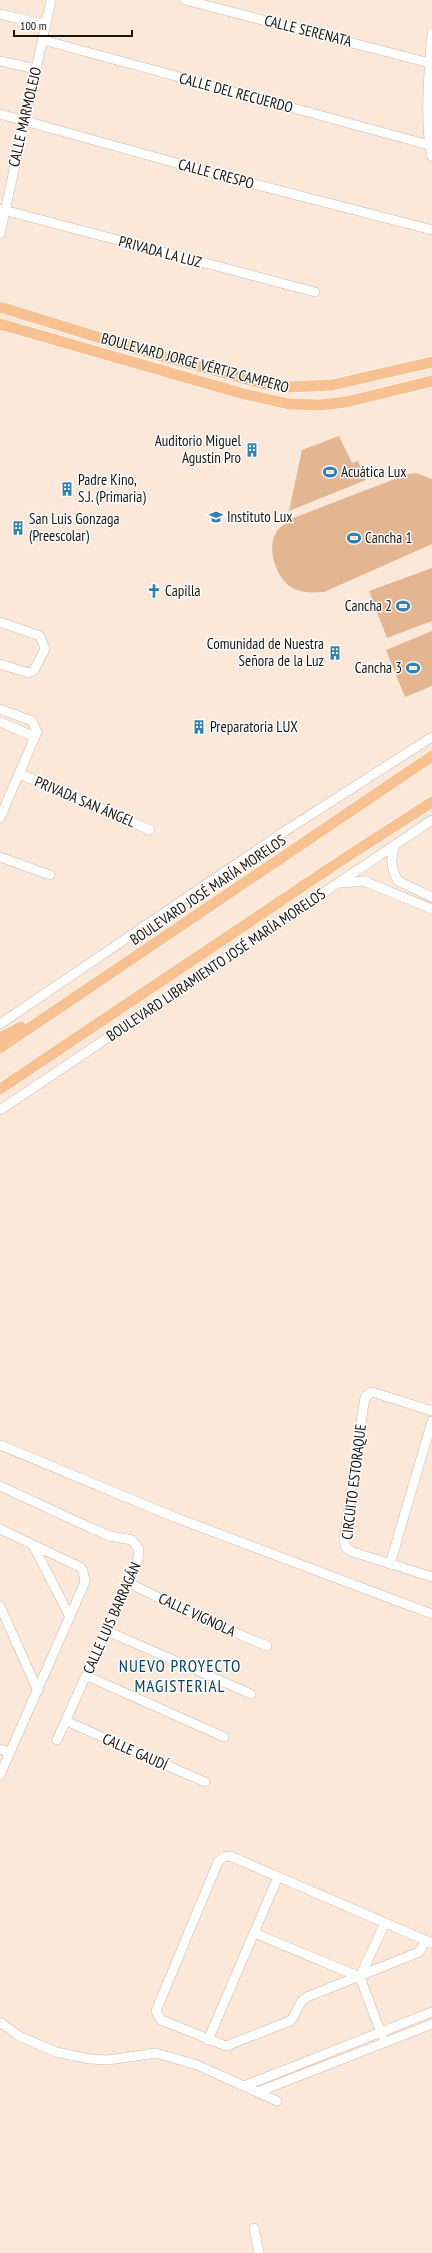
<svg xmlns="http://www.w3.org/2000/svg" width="432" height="2253" viewBox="0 0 432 2253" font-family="'PT Sans Narrow',sans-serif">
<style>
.green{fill:#e3b591}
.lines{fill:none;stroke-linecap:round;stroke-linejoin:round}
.minor-casing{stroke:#cbb9ab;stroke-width:10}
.major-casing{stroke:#fff;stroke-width:12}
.minor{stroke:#fff;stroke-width:9}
.major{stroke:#f7c191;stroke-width:11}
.labels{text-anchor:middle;stroke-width:3;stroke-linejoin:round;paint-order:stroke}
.street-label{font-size:15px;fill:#19130e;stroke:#fff}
.poi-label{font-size:15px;fill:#19130e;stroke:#fff;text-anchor:start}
.quarter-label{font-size:17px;letter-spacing:1px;fill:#044263;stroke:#fff}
</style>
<rect width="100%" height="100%" fill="#fbe8d9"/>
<g class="green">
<path d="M339 436 352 463 358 461 366 480 289 511 302 450Z"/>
<path d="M416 473 432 479V544L324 592C313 593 300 593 291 587 275 576 266 547 277 531 280 527 285 524 288 520L408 474Z"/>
<path d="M432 568V621L387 638 369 591Z"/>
<path d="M432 631V686L405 697 386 650Z"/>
</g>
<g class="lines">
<defs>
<g id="minor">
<path d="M185 0 430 63"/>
<path d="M0 14 46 25"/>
<path d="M432 33C429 69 424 123 432 157"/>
<path d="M43 40 429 145"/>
<path d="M0 61 36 69"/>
<path d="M0 114 223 176 432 230"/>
<path d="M0 209 315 292"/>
<path d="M0 234 51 0"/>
<path d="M0 622 40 636 45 649 34 670 29 673 0 664"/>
<path d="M0 709 32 721 37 732 0 818"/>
<path d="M0 722 35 737"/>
<path d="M20 774 150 830"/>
<path d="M395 845C390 859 391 868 398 881L432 897"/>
<path d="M0 857 50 875"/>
<path d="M342 883 364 881 432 909"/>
<path d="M0 1024 282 833 432 737"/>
<path d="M0 1110 432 820"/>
<path d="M432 1411 372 1392 365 1397 344 1540 346 1548 353 1552 432 1577"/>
<path d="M0 1445 174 1517 432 1614"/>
<path d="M0 1486 91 1528 110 1536 132 1540 139 1549 138 1559 57 1740"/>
<path d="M0 1529 80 1567 83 1571 85 1582 0 1775"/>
<path d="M33 1545 70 1617"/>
<path d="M390 1564 432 1421"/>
<path d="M127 1582 202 1619 267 1646"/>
<path d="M0 1606 38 1691"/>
<path d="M107 1631 251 1694"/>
<path d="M87 1676 224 1737"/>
<path d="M66 1721 205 1782"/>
<path d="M0 1749 10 1753"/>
<path d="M254 1933 360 1977"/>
<path d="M426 1941 419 1952 307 1997C297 2002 298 2014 290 2021L226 2046 161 2020 156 2011 218 1862 224 1857 230 1856 432 1943"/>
<path d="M0 2022 19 2036 56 2052 90 2059 108 2060 156 2053 197 2065 277 2101"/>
<path d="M382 2036 360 1977 385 1923"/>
<path d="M208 2040 278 1877"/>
<path d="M244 2086 432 2012"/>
<path d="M258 2092 432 2024"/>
<path d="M254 2228 259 2253"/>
</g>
<g id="major">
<path d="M0 307 136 349 265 384 289 387 332 385 432 362"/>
<path d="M0 324 244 394 289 404 320 405 346 402 432 381"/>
<path d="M0 1038 21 1027"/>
<path d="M0 1048 432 756"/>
<path d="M0 1089 342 860 432 802"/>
</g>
</defs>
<use href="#minor" class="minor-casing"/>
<use href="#major" class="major-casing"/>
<use href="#minor" class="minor"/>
<use href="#major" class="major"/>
</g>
<defs>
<symbol id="building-bare" viewBox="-9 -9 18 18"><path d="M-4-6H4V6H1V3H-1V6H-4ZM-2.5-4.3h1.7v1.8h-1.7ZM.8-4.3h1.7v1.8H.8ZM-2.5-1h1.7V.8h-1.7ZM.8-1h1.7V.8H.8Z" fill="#3181b3" stroke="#fff" stroke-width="2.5" paint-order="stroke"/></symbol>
<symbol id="stadium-bare" viewBox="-9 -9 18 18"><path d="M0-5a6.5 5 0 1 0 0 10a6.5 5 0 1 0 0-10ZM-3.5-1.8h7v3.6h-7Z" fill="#3181b3" stroke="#fff" stroke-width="2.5" paint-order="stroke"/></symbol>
<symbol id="school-bare" viewBox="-9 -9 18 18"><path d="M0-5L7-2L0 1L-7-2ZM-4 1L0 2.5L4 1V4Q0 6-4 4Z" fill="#3181b3" stroke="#fff" stroke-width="2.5" paint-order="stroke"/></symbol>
<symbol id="church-bare" viewBox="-9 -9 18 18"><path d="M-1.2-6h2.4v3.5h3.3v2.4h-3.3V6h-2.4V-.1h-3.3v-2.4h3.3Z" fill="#3181b3" stroke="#fff" stroke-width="2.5" paint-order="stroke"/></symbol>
</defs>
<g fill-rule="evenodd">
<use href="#building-bare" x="242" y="440" width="20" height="20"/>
<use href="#stadium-bare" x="320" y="462" width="20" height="20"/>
<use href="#building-bare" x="57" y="479" width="20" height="20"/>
<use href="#school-bare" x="206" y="507" width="20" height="20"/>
<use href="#building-bare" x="8" y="518" width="20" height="20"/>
<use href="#stadium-bare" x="344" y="528" width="20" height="20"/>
<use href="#church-bare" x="144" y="581" width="20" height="20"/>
<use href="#stadium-bare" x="393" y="596" width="20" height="20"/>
<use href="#building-bare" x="325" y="643" width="20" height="20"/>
<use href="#stadium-bare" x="403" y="658" width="20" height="20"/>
<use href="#building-bare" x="189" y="717" width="20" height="20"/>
</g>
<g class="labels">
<g class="street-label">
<text transform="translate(308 31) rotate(14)" y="5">CALLE SERENATA</text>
<text transform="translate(236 93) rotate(15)" y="5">CALLE DEL RECUERDO</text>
<text transform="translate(25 117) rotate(-77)" y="5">CALLE MARMOLEJO</text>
<text transform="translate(216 174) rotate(15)" y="5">CALLE CRESPO</text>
<text transform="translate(160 252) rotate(15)" y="5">PRIVADA LA LUZ</text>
<text transform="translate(195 363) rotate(15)" y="5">BOULEVARD JORGE VÉRTIZ CAMPERO</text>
<text transform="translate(85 802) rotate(23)" y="5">PRIVADA SAN ÁNGEL</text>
<text transform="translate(208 890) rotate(-34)" y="5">BOULEVARD JOSÉ MARÍA MORELOS</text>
<text transform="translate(216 965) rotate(-34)" y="5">BOULEVARD LIBRAMIENTO JOSÉ MARÍA MORELOS</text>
<text transform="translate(354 1482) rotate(-83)" y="5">CIRCUITO ESTORAQUE</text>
<text transform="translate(197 1615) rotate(25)" y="5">CALLE VIGNOLA</text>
<text transform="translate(112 1618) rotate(-66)" y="5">CALLE LUIS BARRAGÁN</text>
<text transform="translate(135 1752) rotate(24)" y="5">CALLE GAUDÍ</text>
</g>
<g class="poi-label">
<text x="241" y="446" text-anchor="end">Auditorio Miguel<tspan x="241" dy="17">Agustin Pro</tspan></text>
<text x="341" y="477">Acuática Lux</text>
<text x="78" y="485">Padre Kino,<tspan x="78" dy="17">S.J. (Primaria)</tspan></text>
<text x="227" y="522">Instituto Lux</text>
<text x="29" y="524">San Luis Gonzaga<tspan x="29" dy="17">(Preescolar)</tspan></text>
<text x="365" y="543">Cancha 1</text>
<text x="165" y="596">Capilla</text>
<text x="392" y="611" text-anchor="end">Cancha 2</text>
<text x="324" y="649" text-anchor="end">Comunidad de Nuestra<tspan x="324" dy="17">Señora de la Luz</tspan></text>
<text x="402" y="673" text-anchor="end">Cancha 3</text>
<text x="210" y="732">Preparatoria LUX</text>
</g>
<g class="quarter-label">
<text x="180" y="1672">NUEVO PROYECTO<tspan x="180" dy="20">MAGISTERIAL</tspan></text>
</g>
</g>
<path d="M14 30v6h118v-6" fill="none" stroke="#19130e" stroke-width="2"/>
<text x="20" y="30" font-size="12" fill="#19130e" stroke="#ffffff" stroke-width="3" paint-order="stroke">100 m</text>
</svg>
